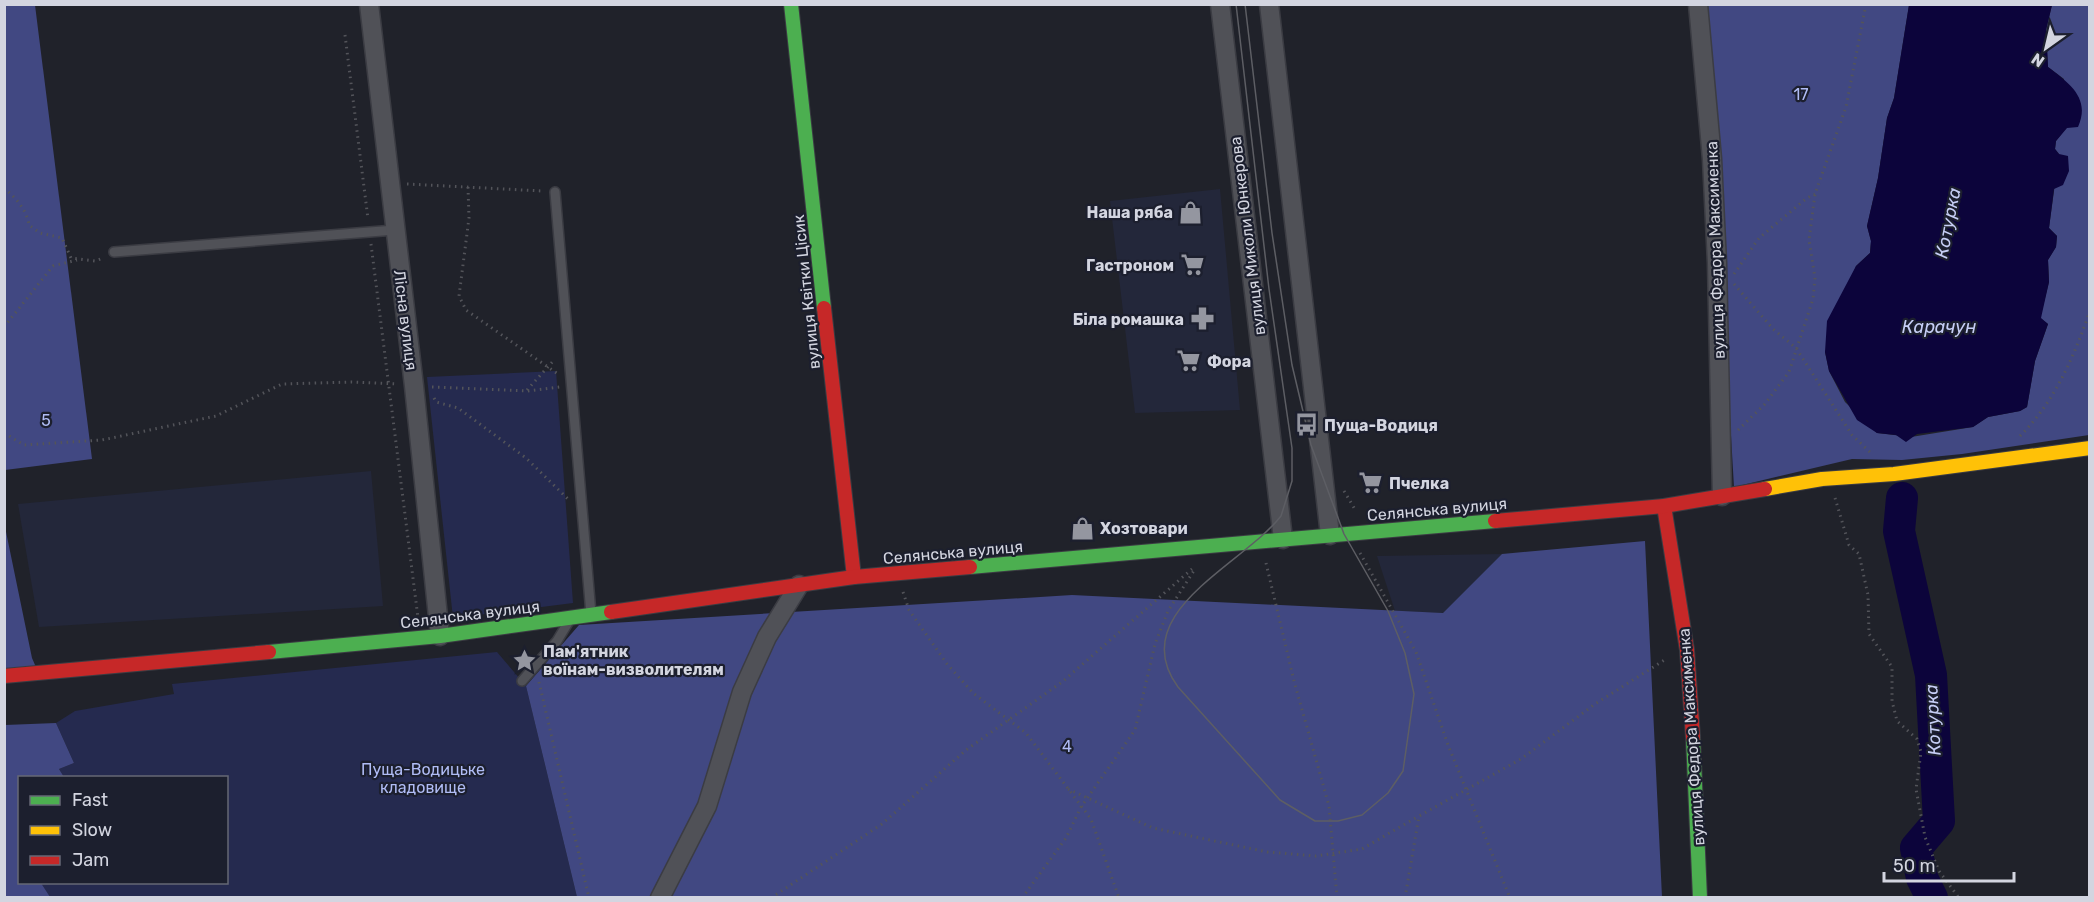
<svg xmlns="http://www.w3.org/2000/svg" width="2094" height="902" viewBox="0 0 2094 902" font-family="Rubik,sans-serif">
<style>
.built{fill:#23273a}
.green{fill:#252a4f}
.forest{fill:#414882}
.water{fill:#0c043b}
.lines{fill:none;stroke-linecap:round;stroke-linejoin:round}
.river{stroke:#0c043b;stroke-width:32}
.lane-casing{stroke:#3b3c43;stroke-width:12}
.street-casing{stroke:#3b3c43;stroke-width:21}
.fast-casing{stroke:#3b3c43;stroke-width:16}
.slow-casing{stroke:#3b3c43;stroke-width:16}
.jam-casing{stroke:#3b3c43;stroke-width:16}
.path{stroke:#53545a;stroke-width:3;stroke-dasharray:1.5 4.5;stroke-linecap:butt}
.lane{stroke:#505157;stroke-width:9}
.street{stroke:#505157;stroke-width:18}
.fast{stroke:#4caf50;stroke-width:14}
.slow{stroke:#ffc107;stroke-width:14}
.jam{stroke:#c62828;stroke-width:14}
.tram{stroke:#5d5e64;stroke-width:1.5}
.labels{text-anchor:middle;stroke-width:4.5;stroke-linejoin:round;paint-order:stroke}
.park-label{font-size:16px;fill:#b0bcf5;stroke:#1c1f2e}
.poi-label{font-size:16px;font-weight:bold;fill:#d3d5e0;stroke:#1c1f2e;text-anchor:start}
.street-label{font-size:16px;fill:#d3d5e0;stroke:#1c1f2e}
.water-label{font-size:18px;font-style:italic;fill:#c6cef5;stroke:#1c1f2e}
</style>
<rect width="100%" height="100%" fill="#20222a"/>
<g class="built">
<path d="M1220 189 1240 410 1135 413 1110 201Z"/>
<path d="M371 471 383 606 39 627 18 504Z"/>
<path d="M1502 554 1443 613 1395 611 1377 556Z"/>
</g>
<g class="green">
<path d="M556 371 573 603 453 618 427 377Z"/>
<path d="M497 652 526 686 577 897 50 898 41 883 226 882V778L64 777 59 769 74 763 56 723 75 711 174 694 172 684Z"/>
</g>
<g class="forest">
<path d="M4 5H35L92 459 5 470Z"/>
<path d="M1706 5H1909L1894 98 1887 118 1878 178 1867 226 1871 241 1870 253 1856 266 1825 352 1829 371 1845 402 1877 433 1911 437 1973 427 1988 417 2020 411 2027 407 2035 361 2048 324 2040 318 2049 282 2048 260 2056 247 2057 236 2049 228 2059 154 2055 149 2056 141 2067 127 2064 79 2048 67 2046 30 2052 5H2089V435L1962 454 1902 460 1852 459 1734 487Z"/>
<path d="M4 522 32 658 38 672 5 675Z"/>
<path d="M1645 541 1662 897H577L526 686 579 625 1072 595 1443 613 1502 554Z"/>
<path d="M56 723 74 763 59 769 64 777 20 778V882L41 883 50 897H5V725Z"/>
</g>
<path class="water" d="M1909 5H2052L2046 30 2048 67C2069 83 2091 98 2078 127L2067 128 2056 141 2055 149 2059 154 2068 156 2069 171 2063 185 2054 189 2049 228 2057 236 2056 247 2048 260 2049 282 2041 318 2048 324 2035 361 2027 407 2020 411 1988 417 1973 427 1917 434 1906 442 1896 435 1877 433 1857 420 1829 371 1825 352 1827 321 1856 266 1870 253 1871 241 1867 226 1878 178 1887 118 1894 98Z"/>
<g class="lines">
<path class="river" d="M1902 498 1899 531 1931 675 1939 821 1916 848 1922 878 1932 898"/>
<defs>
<g id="lane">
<path d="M555 192 591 614"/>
<path d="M114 252 395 230"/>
<path d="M522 681 557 641 569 621"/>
</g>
<g id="street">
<path d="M369 4 414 386 440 636"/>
<path d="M1220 4 1283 539"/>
<path d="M1269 4 1330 535"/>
<path d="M1698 4 1712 159 1717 263 1722 496"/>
<path d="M660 898 707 806 742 692 767 637 799 585"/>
</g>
<g id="fast">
<path d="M791 4 824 308"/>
<path d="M970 567 1495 521"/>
<path d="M269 652 440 636 611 612"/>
<path d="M1693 738 1700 898"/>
</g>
<path id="slow" d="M1765 489 1822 479 1894 474 2090 448"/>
<g id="jam">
<path d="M824 308 854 577"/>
<path d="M1664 506 1687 650 1693 738"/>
<path d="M1495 521 1664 506 1765 489"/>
<path d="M611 612 854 577 970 567"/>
<path d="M4 676 269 652"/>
</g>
</defs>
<use href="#lane" class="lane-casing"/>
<use href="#street" class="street-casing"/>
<use href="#fast" class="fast-casing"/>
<use href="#slow" class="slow-casing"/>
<use href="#jam" class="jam-casing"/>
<g class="path">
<path d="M345 35 368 219"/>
<path d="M407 184 542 191"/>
<path d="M468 187 469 218 459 296 466 310 558 374"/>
<path d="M4 188C15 197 27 210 29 225L40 233 62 238 71 258 95 261 103 258"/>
<path d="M371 244 418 618"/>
<path d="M1734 274 1759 238 1807 198 1815 194"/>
<path d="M1734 284 1773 329 1796 348 1852 435 1873 455"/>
<path d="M4 327 53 266 77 260"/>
<path d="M432 387 527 391 560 387"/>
<path d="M527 390 555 359"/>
<path d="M434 398 436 402 458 408 526 458 568 499"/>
<path d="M1738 430 1764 405 1789 372 1813 299 1815 278 1809 240 1815 194 1846 107 1866 4"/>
<path d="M4 433 24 445 102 440 216 416 282 384 352 382 398 384"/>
<path d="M2020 436C2056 400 2073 358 2090 311"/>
<path d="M1344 491 1356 511"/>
<path d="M1835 498 1849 545 1859 554 1868 595 1869 634 1892 667V701L1897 721 1917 739 1921 752 1916 789 1925 837 1939 871 1959 898"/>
<path d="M1360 553 1416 652 1448 745 1510 898"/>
<path d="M1266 563 1294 681 1329 806 1337 898"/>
<path d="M903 592 909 610 947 664 973 693 1026 733 1091 819 1119 898"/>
<path d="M539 682 589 898"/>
<path d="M1068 789 1153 828 1267 852 1316 856 1362 849 1419 816"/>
<path d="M4 896 5 898"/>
<path d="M771 898 882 824 966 750 1062 682 1192 569"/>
<path d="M1022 898 1066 838 1081 807 1135 730 1155 644 1168 611 1195 569"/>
<path d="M1405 898 1419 816 1521 759 1595 704 1666 659"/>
</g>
<use href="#lane" class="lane"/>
<use href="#street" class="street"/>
<use href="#fast" class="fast"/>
<use href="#slow" class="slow"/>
<use href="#jam" class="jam"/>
<path class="tram" d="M1236 4 1269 289 1292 448V481L1281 516C1243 565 1124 613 1178 687L1280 800 1315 821H1338L1362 815 1388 793 1403 771 1414 694 1405 653 1388 611 1344 534 1311 445 1292 365 1272 233 1245 4"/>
</g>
<defs>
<symbol id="shop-bare" viewBox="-9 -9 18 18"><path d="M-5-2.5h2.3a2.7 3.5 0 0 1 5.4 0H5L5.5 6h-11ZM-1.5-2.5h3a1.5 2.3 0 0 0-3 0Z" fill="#9496a0" stroke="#1c1f2e" stroke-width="2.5" paint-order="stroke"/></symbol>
<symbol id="supermarket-bare" viewBox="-9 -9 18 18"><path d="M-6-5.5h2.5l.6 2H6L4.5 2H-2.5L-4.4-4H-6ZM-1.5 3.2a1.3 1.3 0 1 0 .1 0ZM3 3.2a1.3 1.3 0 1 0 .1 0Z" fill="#9496a0" stroke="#1c1f2e" stroke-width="2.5" paint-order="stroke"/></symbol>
<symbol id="pharmacy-bare" viewBox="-9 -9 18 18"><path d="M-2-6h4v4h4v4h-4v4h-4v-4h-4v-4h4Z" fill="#9496a0" stroke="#1c1f2e" stroke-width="2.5" paint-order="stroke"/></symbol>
<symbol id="bus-bare" viewBox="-9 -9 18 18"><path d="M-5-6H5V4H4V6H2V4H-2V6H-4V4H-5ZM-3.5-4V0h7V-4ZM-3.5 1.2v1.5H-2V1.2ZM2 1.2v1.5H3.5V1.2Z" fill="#9496a0" stroke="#1c1f2e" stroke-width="2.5" paint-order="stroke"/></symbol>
<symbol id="sight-bare" viewBox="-9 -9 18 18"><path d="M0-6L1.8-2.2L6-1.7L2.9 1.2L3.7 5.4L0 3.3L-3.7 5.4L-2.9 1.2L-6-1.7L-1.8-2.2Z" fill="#9496a0" stroke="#1c1f2e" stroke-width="2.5" paint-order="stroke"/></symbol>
</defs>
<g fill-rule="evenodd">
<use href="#shop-bare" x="1174" y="196" width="33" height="33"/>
<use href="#supermarket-bare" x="1176" y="248" width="33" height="33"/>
<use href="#pharmacy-bare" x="1186" y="302" width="33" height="33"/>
<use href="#supermarket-bare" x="1172" y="344" width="33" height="33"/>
<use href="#bus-bare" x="1290" y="408" width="33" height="33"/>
<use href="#supermarket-bare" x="1354" y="466" width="33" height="33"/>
<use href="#shop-bare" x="1066" y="512" width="33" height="33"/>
<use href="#sight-bare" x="508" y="644" width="33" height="33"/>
</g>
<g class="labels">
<g class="park-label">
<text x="1801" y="100">17</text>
<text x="46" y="426">5</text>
<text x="1067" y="752">4</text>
<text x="423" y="775">Пуща-Водицьке<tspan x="423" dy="18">кладовище</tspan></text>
</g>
<g class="poi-label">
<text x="1173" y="218" text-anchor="end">Наша ряба</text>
<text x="1174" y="271" text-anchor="end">Гастроном</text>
<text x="1184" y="325" text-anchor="end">Біла ромашка</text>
<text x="1207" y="367">Фора</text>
<text x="1324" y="431">Пуща-Водиця</text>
<text x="1389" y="489">Пчелка</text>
<text x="1100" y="534">Хозтовари</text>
<text x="543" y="657">Пам'ятник<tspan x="543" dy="18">воїнам-визволителям</tspan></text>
</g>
<g class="street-label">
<text transform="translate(1247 236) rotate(-97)" y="6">вулиця Миколи Юнкерова</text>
<text transform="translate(1715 250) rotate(-92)" y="6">вулиця Федора Максименка</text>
<text transform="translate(806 292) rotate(-96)" y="6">вулиця Квітки Цісик</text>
<text transform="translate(406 320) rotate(83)" y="6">Лісна вулиця</text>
<text transform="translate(1437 509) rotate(-5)" y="6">Селянська вулиця</text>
<text transform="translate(953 552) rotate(-5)" y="6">Селянська вулиця</text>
<text transform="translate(470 614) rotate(-7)" y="6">Селянська вулиця</text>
<text transform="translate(1691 737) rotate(-94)" y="6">вулиця Федора Максименка</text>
</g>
<g class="water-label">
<text transform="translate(1948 223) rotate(-79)" y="6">Котурка</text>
<text x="1939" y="333">Карачун</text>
<text transform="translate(1933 720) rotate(-93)" y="6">Котурка</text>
</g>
</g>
<rect width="2094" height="902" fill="none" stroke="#d3d5e0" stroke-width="12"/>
<rect x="18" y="776" width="210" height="108" fill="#1c1f2e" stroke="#656875" stroke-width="1.5"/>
<rect x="30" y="796" width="30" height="9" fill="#4caf50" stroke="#656875" stroke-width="1.5"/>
<text x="72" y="806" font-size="18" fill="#d3d5e0">Fast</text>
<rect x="30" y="826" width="30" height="9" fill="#ffc107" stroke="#656875" stroke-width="1.5"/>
<text x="72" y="836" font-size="18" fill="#d3d5e0">Slow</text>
<rect x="30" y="856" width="30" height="9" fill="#c62828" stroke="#656875" stroke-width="1.5"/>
<text x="72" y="866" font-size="18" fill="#d3d5e0">Jam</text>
<g transform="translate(2046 48) rotate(214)" stroke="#1c1f2e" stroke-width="4.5" paint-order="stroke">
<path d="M0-4.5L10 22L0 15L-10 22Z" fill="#d3d5e0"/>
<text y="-9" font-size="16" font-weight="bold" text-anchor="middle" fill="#d3d5e0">N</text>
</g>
<path d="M1884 872v9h130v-9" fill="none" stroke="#d3d5e0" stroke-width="3"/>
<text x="1893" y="872" font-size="18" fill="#d3d5e0" stroke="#1c1f2e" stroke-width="4.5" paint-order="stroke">50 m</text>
</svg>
